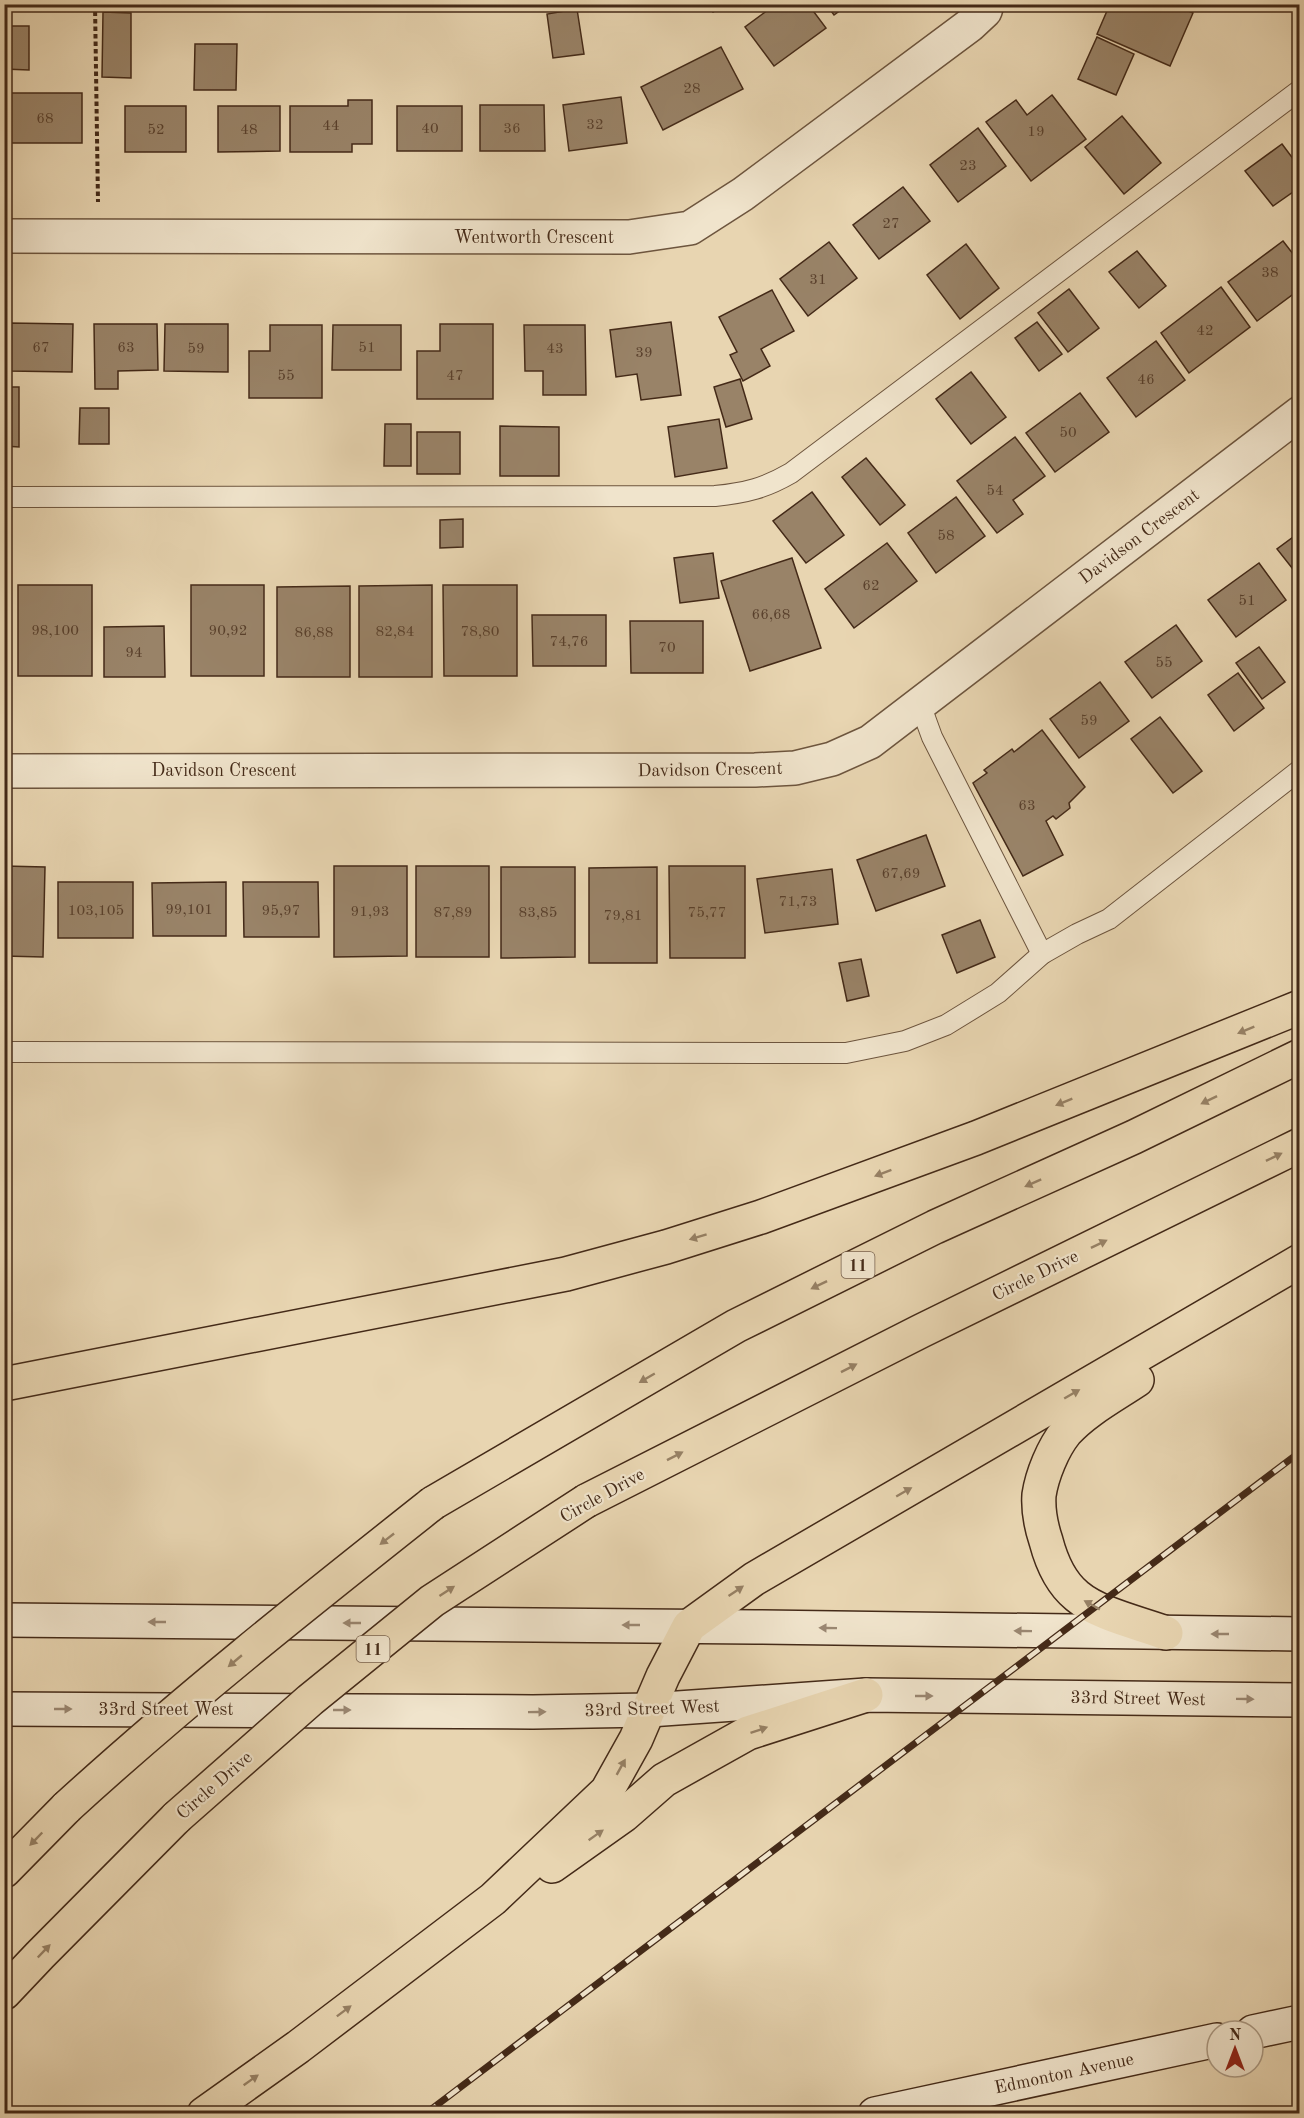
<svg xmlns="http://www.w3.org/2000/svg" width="1304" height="2118" viewBox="0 0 1304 2118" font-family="'Old Standard TT',serif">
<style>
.building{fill:#998368;stroke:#442a18;stroke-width:1.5}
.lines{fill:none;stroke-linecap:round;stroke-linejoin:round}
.lane-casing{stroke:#6d553e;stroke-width:22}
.street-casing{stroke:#6d553e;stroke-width:36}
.secondary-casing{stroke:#442a18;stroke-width:36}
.highway-casing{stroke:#442a18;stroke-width:36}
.path{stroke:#442a18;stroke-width:4;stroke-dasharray:4.5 3;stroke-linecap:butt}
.lane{stroke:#f0e4cc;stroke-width:20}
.street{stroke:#f0e4cc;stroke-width:33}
.secondary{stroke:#f0e4cc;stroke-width:33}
.highway{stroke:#e8d5b1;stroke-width:33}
.rail-casing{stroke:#442a18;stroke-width:7}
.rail{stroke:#f0e4cc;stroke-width:4.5;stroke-dasharray:14;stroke-linecap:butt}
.highway-bridge-casing{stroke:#442a18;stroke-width:36;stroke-linecap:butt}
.highway-bridge{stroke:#e8d5b1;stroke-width:33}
.oneway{fill:#968064}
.oneway2{fill:#9a8772}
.labels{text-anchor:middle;stroke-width:4.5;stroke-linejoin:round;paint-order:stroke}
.number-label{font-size:15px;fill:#59402c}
.shield{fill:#f0e4cc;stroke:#78624e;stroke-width:1.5}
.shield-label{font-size:16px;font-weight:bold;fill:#442a18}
.street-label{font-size:18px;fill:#442a18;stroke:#f0e4cc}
</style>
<rect width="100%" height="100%" fill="#e8d5b1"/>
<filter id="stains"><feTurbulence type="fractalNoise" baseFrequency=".00333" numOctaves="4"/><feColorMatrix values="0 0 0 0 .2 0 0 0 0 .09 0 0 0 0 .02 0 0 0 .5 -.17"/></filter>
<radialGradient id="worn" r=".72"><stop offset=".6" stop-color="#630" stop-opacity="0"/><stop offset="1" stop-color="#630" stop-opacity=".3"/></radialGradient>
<g class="building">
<path d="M709 4H729L713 12Z"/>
<path d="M776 4H808L826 28 774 66 745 27Z"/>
<path d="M826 4H849L834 15Z"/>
<path d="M1110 4H1173L1193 13 1170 66 1097 34Z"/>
<path d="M577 9 584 54 553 58 547 14Z"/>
<path d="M103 12 131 13V78L102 77Z"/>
<path d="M4 26H29V70L4 69Z"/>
<path d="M1097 37 1134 54 1116 95 1078 79Z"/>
<path d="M195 44H237L236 90H194Z"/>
<path d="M721 47 743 89 663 130 641 87Z"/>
<rect x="8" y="93" width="74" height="50"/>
<path d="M1052 95 1086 139 1031 181 986 122 1016 100 1027 115Z"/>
<path d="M621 97 627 143 569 151 563 105Z"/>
<path d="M348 100H372V144H352V152H290V106H348Z"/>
<path d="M480 105H544L545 151H480Z"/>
<rect x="125" y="106" width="61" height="46"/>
<path d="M218 106H280V151L218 152Z"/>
<rect x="397" y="106" width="65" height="45"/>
<path d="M1122 116 1161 163 1124 194 1085 147Z"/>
<path d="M978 128 1006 166 958 202 930 165Z"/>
<path d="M1282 144 1300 168V187L1273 206 1245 171Z"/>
<path d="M903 187 930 221 879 259 853 225Z"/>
<path d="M1283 241 1300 263V289L1257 321 1228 282Z"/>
<path d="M829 242 857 278 808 316 780 279Z"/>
<path d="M966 244 999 288 960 319 927 275Z"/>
<path d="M1137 251 1166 286 1139 308 1109 272Z"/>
<path d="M1221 287 1250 327 1189 373 1161 333Z"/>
<path d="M1069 289 1099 328 1068 352 1038 313Z"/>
<path d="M772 290 794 331 761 349 770 366 743 381 730 355 737 352 719 317Z"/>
<path d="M671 322 681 395 641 400 637 374 616 377 610 330Z"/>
<path d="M1037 322 1062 354 1039 371 1015 338Z"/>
<path d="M9 323 73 324 72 372 9 371Z"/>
<path d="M94 324H157L158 370 118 371V389H95Z"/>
<path d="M165 324H228V372L164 371Z"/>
<path d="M440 324H493V399H417V351H440Z"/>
<path d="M270 325H322V398H249V351H270Z"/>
<path d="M333 325H401V370H332Z"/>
<path d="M524 325H585L586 395H543V371H525Z"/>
<path d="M1156 341 1185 380 1136 417 1107 378Z"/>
<path d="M971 372 1006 417 971 444 936 399Z"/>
<path d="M740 379 752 419 726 427 714 387Z"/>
<path d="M4 387H19V447L4 446Z"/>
<path d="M1080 393 1109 432 1055 472 1026 433Z"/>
<path d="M80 408H109V444H79Z"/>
<path d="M719 419 727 468 675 477 668 427Z"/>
<path d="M385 424H411V466H384Z"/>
<path d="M500 426 559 427V476H500Z"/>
<rect x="417" y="432" width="43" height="42"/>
<path d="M1015 437 1045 476 1013 500 1023 514 997 533 957 481Z"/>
<path d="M866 458 905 505 880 525 842 477Z"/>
<path d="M812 492 844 535 806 563 773 521Z"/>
<path d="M956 497 985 536 936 573 908 533Z"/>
<path d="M463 519V547L440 548V520Z"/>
<path d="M1300 532V578L1277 549Z"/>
<path d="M887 543 917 581 854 628 825 589Z"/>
<path d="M713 553 719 598 680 603 674 558Z"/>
<path d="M792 558 821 648 750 671 721 581Z"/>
<path d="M1259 563 1286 600 1236 637 1208 600Z"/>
<rect x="18" y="585" width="74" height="91"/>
<rect x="191" y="585" width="73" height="91"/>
<path d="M432 585V677H359V586Z"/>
<path d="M443 585H517V676H444Z"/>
<path d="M350 586V677H277V587Z"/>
<path d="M532 615H606V666H533Z"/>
<path d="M630 621H703V673H631Z"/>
<path d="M1176 625 1202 661 1152 698 1125 662Z"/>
<path d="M164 626 165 677H104V627Z"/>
<path d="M1259 647 1285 682 1262 699 1236 663Z"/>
<path d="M1238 673 1264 708 1234 731 1208 695Z"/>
<path d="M1100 682 1129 721 1079 758 1050 719Z"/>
<path d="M1160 717 1202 771 1173 793 1131 739Z"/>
<path d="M1042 730 1085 787 1069 803 1070 808 1056 819 1053 816 1046 821 1063 855 1023 876 973 783 987 773 984 770 1012 749 1014 752Z"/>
<path d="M926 835 945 886 876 911 857 860Z"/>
<path d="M4 866 45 867 43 957 4 956Z"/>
<path d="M334 866H407V956L334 957Z"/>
<rect x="416" y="866" width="73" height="91"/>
<path d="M669 866H745V958H670Z"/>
<path d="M501 867H575V957L501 958Z"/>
<path d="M657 867V963H589V868Z"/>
<path d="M832 869 838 924 765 933 757 879Z"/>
<rect x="58" y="882" width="75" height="56"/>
<path d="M226 882V936H153L152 883Z"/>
<path d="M243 882H318L319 937H244Z"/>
<path d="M980 920 995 957 957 973 942 935Z"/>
<path d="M861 959 869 996 847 1001 839 963Z"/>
</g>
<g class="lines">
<defs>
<g id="lane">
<path d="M4 497 715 496C746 493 765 488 791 473L1300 90"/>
<path d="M920 704 932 737 1042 954"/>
<path d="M4 1052 846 1053 905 1041 946 1025 998 993 1042 954 1077 934 1109 919 1300 770"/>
</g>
<g id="street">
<path d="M4 236 629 237 690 228 743 194 970 25 985 11 987 4"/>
<path d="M4 771 755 770 795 768 832 759 870 742 1300 413"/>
</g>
<g id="secondary">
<path d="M4 1620 755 1627 1300 1634"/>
<path d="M4 1709 533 1712 649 1710 866 1695 1300 1700"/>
<path d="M1253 2032 1300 2022"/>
<path d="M875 2114 1217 2040"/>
</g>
<g id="highway">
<path d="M1137 1380C1113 1396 1085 1411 1066 1432 1053 1448 1042 1475 1039 1495 1038 1510 1041 1526 1046 1541 1051 1560 1061 1583 1077 1596 1098 1614 1139 1623 1166 1633"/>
<path d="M4 1384 566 1274 666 1247 761 1217 976 1138 1300 1007"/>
<path d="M586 1501 921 1331 1300 1145"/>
<path d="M433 1503 736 1326 935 1227 1134 1137 1300 1056"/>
<path d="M552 1866 624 1815 664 1780 748 1733 866 1695"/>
<path d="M4 1871 67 1807"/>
<path d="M4 1993 40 1955 177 1817"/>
<path d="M204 2114 298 2047 493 1899 607 1791 636 1739 663 1676 689 1626 754 1579 1300 1261"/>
</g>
</defs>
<use href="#lane" class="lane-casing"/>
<use href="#street" class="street-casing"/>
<use href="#secondary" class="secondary-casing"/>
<use href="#highway" class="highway-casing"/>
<path class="path" d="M95 4 98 202"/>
<use href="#lane" class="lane"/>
<use href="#street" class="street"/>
<use href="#secondary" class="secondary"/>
<use href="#highway" class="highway"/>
<defs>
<path id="rail" d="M425 2114 1300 1452"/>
</defs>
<use href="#rail" class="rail-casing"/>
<use href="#rail" class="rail"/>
<defs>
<g id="highway-bridge">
<path d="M67 1807C184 1700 308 1602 433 1503"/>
<path d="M177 1817 310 1700 432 1601 586 1501"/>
</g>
</defs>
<use href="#highway-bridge" class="highway-bridge-casing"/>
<use href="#highway-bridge" class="highway-bridge"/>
</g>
<defs><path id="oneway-solid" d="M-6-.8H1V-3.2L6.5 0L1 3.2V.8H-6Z" transform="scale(1.5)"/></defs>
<g class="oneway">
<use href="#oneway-solid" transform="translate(1246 1030) rotate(158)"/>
<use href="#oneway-solid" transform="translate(1209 1100) rotate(154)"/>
<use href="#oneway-solid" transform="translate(1064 1102) rotate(158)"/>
<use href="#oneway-solid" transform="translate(1274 1157) rotate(-26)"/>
<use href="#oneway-solid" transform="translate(883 1173) rotate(159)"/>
<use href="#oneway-solid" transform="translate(1033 1183) rotate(156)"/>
<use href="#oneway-solid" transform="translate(698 1237) rotate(163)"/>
<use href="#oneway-solid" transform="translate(1099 1244) rotate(-26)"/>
<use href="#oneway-solid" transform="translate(819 1285) rotate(154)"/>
<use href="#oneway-solid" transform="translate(849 1368) rotate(-27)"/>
<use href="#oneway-solid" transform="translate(647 1378) rotate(150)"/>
<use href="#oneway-solid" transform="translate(1072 1394) rotate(-30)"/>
<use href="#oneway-solid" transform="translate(675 1456) rotate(-27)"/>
<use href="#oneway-solid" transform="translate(904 1492) rotate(-30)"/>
<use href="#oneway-solid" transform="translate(387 1539) rotate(142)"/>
<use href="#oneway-solid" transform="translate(447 1591) rotate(-33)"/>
<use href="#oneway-solid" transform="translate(736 1591) rotate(-34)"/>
<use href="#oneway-solid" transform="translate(1092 1605) rotate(-151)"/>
<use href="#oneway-solid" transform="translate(235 1661) rotate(140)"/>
<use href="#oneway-solid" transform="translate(759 1730) rotate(-19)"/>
<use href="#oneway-solid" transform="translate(621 1767) rotate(-61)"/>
<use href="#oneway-solid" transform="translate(596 1835) rotate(-35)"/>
<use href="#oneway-solid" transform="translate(36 1839) rotate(134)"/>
<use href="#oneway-solid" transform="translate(44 1951) rotate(-46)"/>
<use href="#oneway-solid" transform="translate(344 2011) rotate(-37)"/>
<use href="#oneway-solid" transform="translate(251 2080) rotate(-35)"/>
</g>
<g class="oneway2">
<use href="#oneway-solid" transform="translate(157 1622) rotate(-180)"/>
<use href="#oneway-solid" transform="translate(352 1623) rotate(-180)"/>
<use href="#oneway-solid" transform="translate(631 1625) rotate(-180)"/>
<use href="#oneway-solid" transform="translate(828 1628) rotate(-179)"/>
<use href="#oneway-solid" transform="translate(1023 1631) rotate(-179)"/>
<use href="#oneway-solid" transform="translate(1220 1634) rotate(-180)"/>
<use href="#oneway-solid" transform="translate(924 1696)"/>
<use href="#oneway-solid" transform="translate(1245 1699) rotate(1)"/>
<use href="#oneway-solid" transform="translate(63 1709)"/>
<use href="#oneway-solid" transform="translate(342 1710)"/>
<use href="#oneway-solid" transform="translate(537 1712) rotate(-1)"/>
</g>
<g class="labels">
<g class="number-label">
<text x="692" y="93">28</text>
<text x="45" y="123">68</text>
<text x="595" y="129">32</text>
<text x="331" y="130">44</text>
<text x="430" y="133">40</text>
<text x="512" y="133">36</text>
<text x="156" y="134">52</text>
<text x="249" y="134">48</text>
<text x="1036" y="136">19</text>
<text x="968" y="170">23</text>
<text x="891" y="228">27</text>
<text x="1270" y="277">38</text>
<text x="818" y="284">31</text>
<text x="1205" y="335">42</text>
<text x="41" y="352">67</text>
<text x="126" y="352">63</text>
<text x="367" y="352">51</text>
<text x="196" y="353">59</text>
<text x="555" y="353">43</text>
<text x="644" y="357">39</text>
<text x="286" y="380">55</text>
<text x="455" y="380">47</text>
<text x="1146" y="384">46</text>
<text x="1068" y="437">50</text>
<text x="995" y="495">54</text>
<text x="946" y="540">58</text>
<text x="871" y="590">62</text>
<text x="1247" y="605">51</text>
<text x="771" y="619">66,68</text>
<text x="55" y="635">98,100</text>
<text x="228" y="635">90,92</text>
<text x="395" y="636">82,84</text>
<text x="480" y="636">78,80</text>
<text x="314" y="637">86,88</text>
<text x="569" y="646">74,76</text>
<text x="667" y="652">70</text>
<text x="134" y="657">94</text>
<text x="1164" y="667">55</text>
<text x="1089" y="725">59</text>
<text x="1027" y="810">63</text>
<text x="901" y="878">67,69</text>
<text x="798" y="906">71,73</text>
<text x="189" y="914">99,101</text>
<text x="96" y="915">103,105</text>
<text x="281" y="915">95,97</text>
<text x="370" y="916">91,93</text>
<text x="453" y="917">87,89</text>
<text x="538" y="917">83,85</text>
<text x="707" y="917">75,77</text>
<text x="623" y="920">79,81</text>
</g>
<g class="shield">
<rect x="841.5" y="1252" width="33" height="26" rx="4.5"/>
<rect x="356.5" y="1636" width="33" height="26" rx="4.5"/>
</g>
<g class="shield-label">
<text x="858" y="1271">11</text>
<text x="373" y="1655">11</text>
</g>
<g class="street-label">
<text x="534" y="243">Wentworth Crescent</text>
<text transform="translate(1139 536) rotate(-37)" y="6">Davidson Crescent</text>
<text transform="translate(710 769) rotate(-1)" y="6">Davidson Crescent</text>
<text x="224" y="776">Davidson Crescent</text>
<text transform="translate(1035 1275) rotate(-26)" y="6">Circle Drive</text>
<text transform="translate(602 1495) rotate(-29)" y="6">Circle Drive</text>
<text transform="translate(1138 1698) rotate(1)" y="6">33rd Street West</text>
<text transform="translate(652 1708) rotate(-2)" y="6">33rd Street West</text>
<text x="166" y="1715">33rd Street West</text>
<text transform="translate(214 1785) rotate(-41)" y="6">Circle Drive</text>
<text transform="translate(1064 2073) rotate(-12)" y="6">Edmonton Avenue</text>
</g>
</g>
<rect width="1304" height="2118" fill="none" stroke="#e8d5b1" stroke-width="24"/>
<rect x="6" y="6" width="1292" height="2106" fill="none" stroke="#442a18" stroke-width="3"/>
<rect x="12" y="12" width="1280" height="2094" fill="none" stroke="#442a18" stroke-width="1.5"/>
<g transform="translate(1235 2049)"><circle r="28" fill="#f0e4cc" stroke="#ab9a84" stroke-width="1.5"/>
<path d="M0-4.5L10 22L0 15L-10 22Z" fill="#8f2418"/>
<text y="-9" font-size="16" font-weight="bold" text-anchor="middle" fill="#442a18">N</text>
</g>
<rect width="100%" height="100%" filter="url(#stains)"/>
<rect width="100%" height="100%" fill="url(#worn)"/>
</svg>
